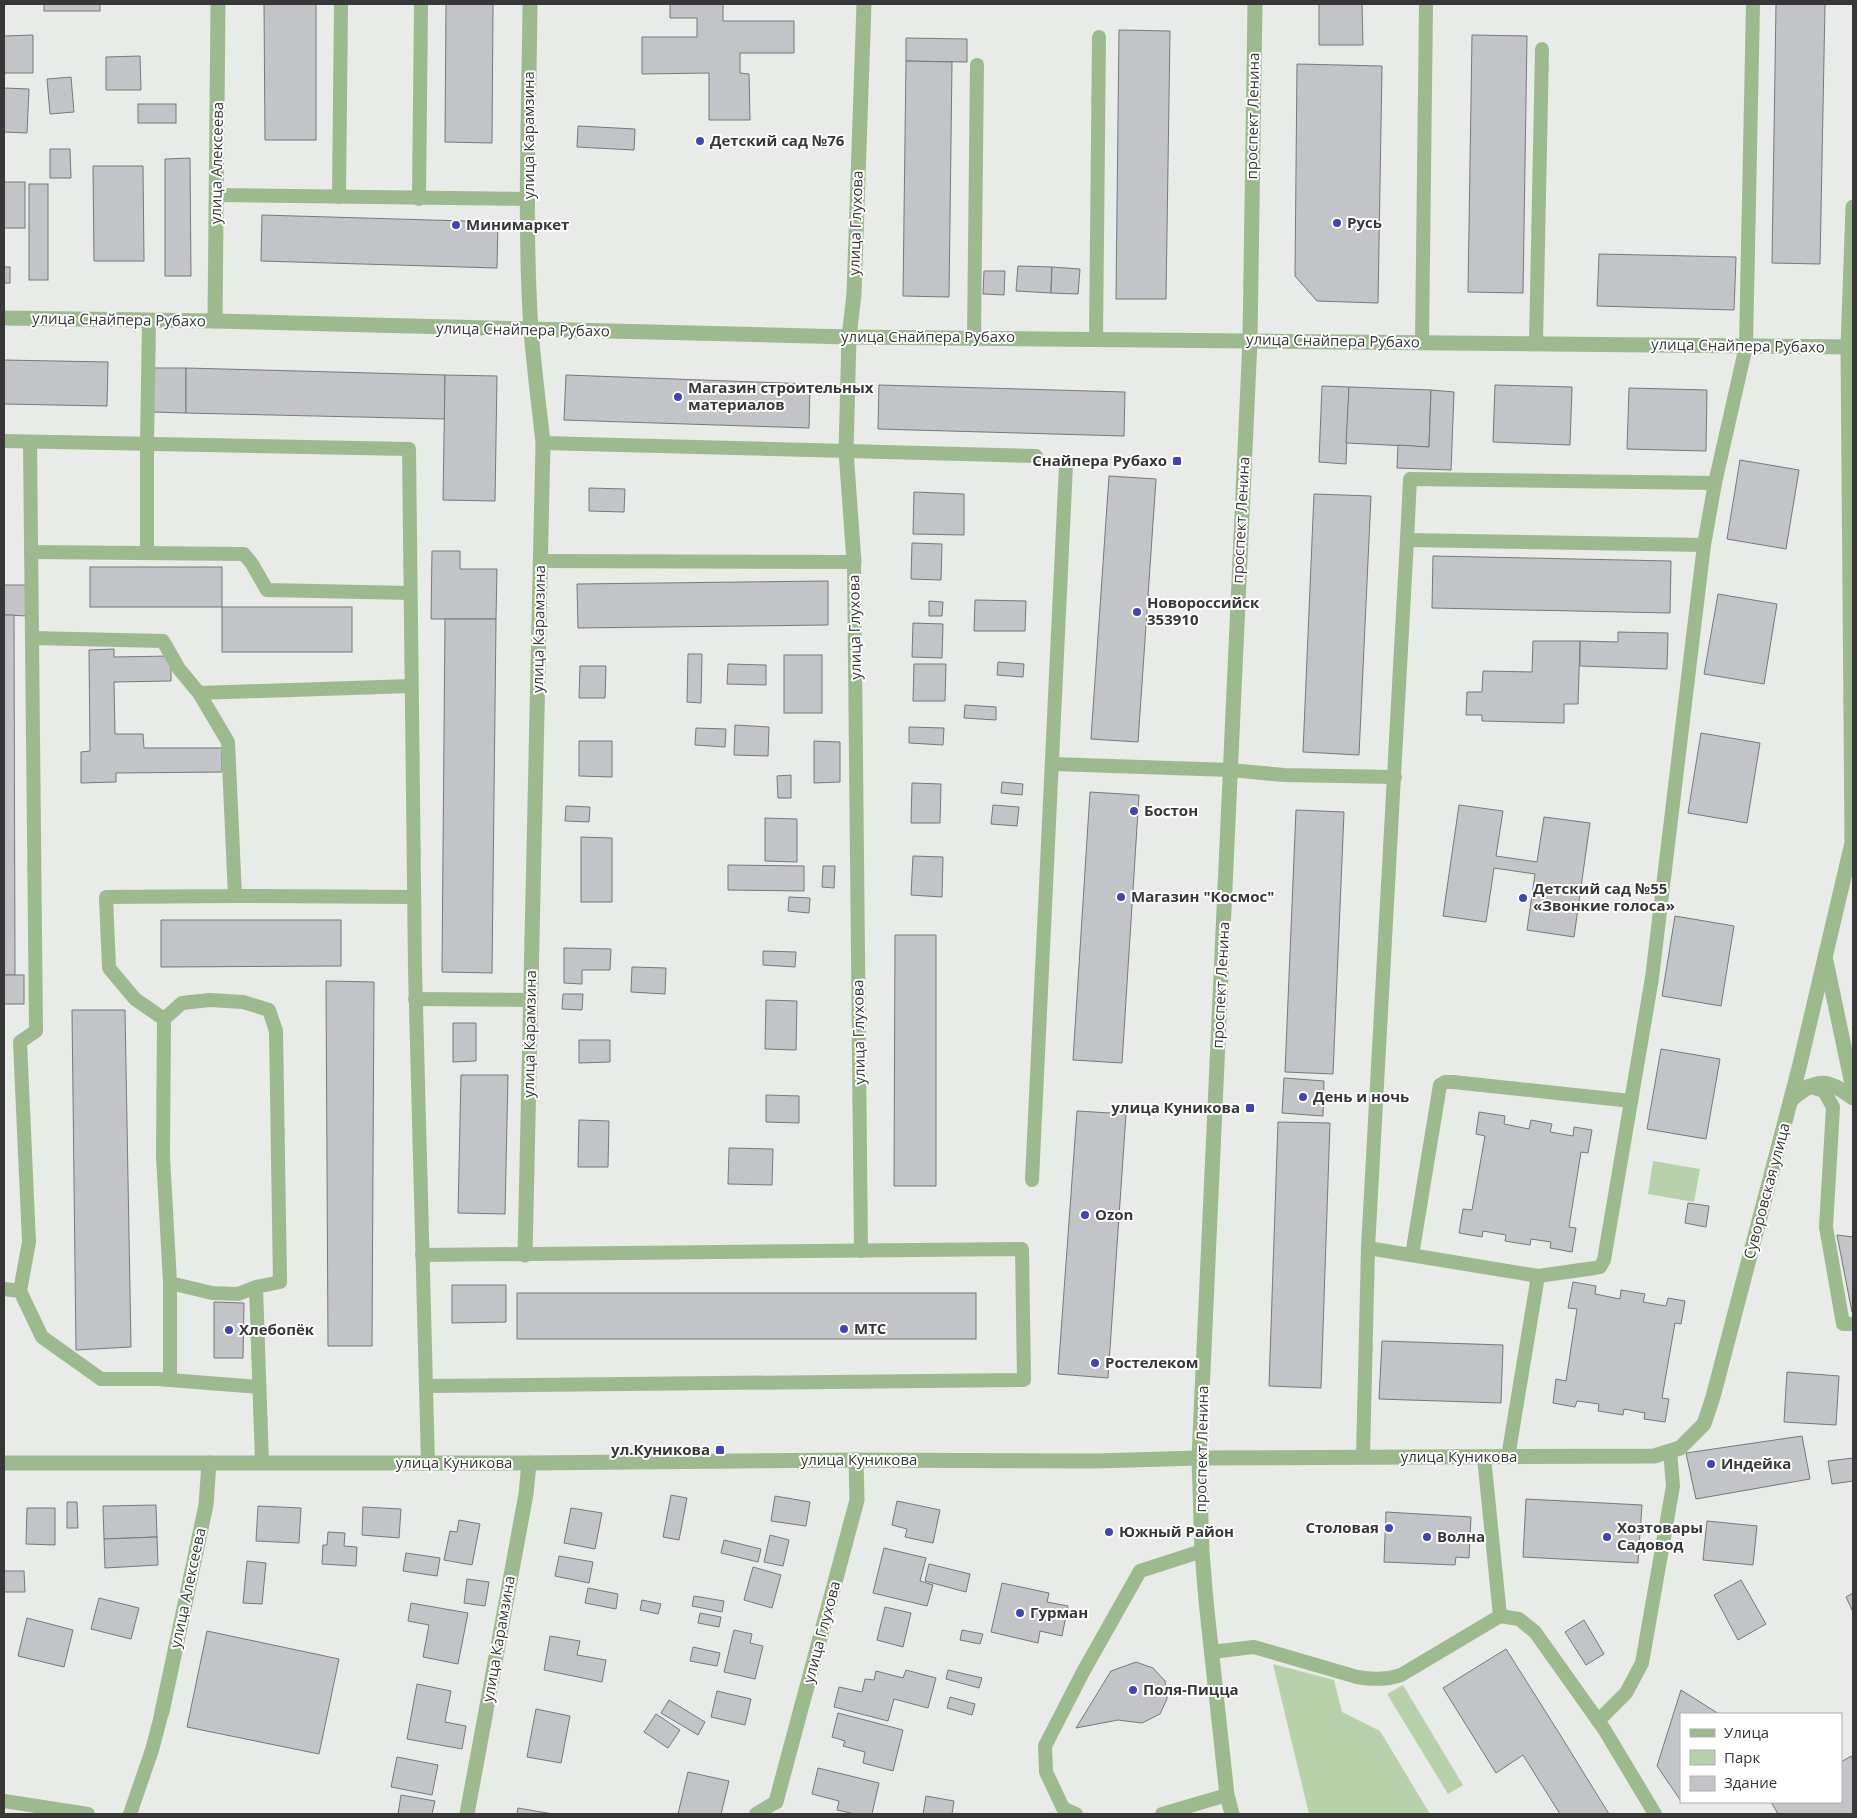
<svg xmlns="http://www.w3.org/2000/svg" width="1857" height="1818" viewBox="0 0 1857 1818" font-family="'Open Sans',sans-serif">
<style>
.green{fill:#b7d2aa}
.building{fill:#c3c4c8;stroke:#77787c}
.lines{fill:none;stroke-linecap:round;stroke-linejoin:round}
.service{stroke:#9dba8e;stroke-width:14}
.minor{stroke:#9dba8e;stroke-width:15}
.tertiary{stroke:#9dba8e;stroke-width:15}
.poi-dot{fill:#4442b7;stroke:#fff;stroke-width:2}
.labels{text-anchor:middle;stroke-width:4;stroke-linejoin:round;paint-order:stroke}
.street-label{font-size:15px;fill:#363736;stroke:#fff}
.poi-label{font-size:15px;font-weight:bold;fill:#363736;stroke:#fff;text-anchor:start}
</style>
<rect width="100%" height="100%" fill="#e8ebe7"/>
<g class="green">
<path d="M1653 1161 1700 1169 1694 1202 1648 1194Z"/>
<path d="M1273 1664 1334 1680 1342 1712 1380 1731 1430 1814H1309Z"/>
<path d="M1403 1685 1463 1785 1448 1794 1387 1694Z"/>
</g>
<g class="building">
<rect x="44" y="4" width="56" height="7"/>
<path d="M264 4H316V140H265Z"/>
<path d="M446 4H493L492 143 445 142Z"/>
<path d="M670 4H723V21H794V53H740V73L749 74 750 120H709V73L642 74V37H697V18H670Z"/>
<path d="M1319 4H1362L1363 45H1319Z"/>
<path d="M1776 4H1825L1820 264 1772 263Z"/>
<path d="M1119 30 1170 31 1166 299H1116Z"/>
<path d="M33 35V73H4V36Z"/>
<path d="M1472 35 1527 36 1523 293 1468 292Z"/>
<path d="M906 38 967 39V62L906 61Z"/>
<path d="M140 56 141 90H106V57Z"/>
<path d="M906 61 952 62 949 297 903 296Z"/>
<path d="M1297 64 1382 66 1378 303 1317 301 1295 276Z"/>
<path d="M71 77 74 112 50 114 47 79Z"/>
<path d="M4 88 29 89 27 133 4 132Z"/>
<rect x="138" y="104" width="38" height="19"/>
<path d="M578 126 635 129 634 150 577 147Z"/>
<path d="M50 149H70L71 178H50Z"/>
<path d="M190 158 191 276H165V159Z"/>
<path d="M93 166H143L144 261H94Z"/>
<rect x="4" y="182" width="21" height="46"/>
<rect x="29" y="184" width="19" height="96"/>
<path d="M262 215 498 222 497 268 261 261Z"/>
<path d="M1599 254 1736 257 1734 310 1597 306Z"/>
<path d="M1018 266 1052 267 1051 293 1016 291Z"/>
<rect x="4" y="267" width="6" height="16"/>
<path d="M1052 267 1080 269 1078 294 1051 293Z"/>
<path d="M984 271H1005L1004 295 983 294Z"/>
<path d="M4 360 108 362 107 406 4 404Z"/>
<path d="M153 368H186V413L153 412Z"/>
<path d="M186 368 445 375V419L186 413Z"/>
<path d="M445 375 497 376 495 501 443 500Z"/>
<path d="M566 375 810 384 809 428 564 420Z"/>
<path d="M879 385 1125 392 1124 436 878 429Z"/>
<path d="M1495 385 1572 387 1570 445 1493 442Z"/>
<path d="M1322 386 1349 387 1346 464 1319 462Z"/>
<path d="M1349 387 1431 390 1429 447 1346 443Z"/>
<path d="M1629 388 1707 390 1706 451 1627 449Z"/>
<path d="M1431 390 1454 392 1451 470 1397 468 1398 445 1429 447Z"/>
<path d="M1740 460 1799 470 1786 549 1727 539Z"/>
<path d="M1109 476 1156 479 1138 742 1091 739Z"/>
<path d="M589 488 625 489 624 512 589 511Z"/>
<path d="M914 492 964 494V535L913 534Z"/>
<path d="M1314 494 1371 496 1359 755 1303 752Z"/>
<path d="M912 543 942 544 941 580 911 579Z"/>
<path d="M432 551H460V569H497L496 619H431Z"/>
<path d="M1433 556 1671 561 1670 613 1432 608Z"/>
<rect x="90" y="567" width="132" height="40"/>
<path d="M828 581V625L578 628 577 584Z"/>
<path d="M4 585H29V616L4 615Z"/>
<path d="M1718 594 1777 604 1764 684 1704 674Z"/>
<path d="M975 600 1026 601 1025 631H974Z"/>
<path d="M929 601 943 602 942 616H929Z"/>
<rect x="222" y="607" width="130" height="45"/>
<path d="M4 615H14L15 975H4Z"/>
<path d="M445 619H496L492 973 442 972Z"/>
<path d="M913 623 943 624 942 658 912 657Z"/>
<path d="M1618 632 1668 633 1667 669 1580 666V641L1618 642Z"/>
<path d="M1533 641H1580L1578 704H1564V723L1482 721V715H1466L1467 692H1482L1483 671 1532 672Z"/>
<path d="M114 649V657L171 656V681L114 682 115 734H143L144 748H222V772L116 773V782L81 783V752L90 751 89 650Z"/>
<path d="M688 654H702L701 703 687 702Z"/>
<rect x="784" y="655" width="38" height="58"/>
<path d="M998 662 1024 664 1023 677 997 675Z"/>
<path d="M728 664 766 665V685L727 684Z"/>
<path d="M914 664H946L945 701H913Z"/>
<path d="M580 666H606L605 698H579Z"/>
<path d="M965 705 996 707V720L964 718Z"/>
<path d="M735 725 769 727 768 756 734 755Z"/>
<path d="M909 727 944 728 943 745 909 743Z"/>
<path d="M696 728 726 729 725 747 695 745Z"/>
<path d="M1701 733 1760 743 1747 823 1688 813Z"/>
<path d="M579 741H612V777L579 776Z"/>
<path d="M814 741 840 742V782L814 783Z"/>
<path d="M791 775V798H778L777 776Z"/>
<path d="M1002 782 1023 784 1022 795 1001 793Z"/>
<path d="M912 783 941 784 940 823H911Z"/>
<path d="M1090 792 1139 795 1122 1063 1073 1060Z"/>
<path d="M993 805 1019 807 1017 826 991 824Z"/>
<path d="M1459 805 1503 811 1496 856 1537 862 1544 817 1590 823 1574 937 1527 930 1535 874 1494 868 1486 922 1443 916Z"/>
<path d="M566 806 590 807 589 822 565 821Z"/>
<path d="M1296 810 1344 812 1333 1074 1285 1072Z"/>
<path d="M765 818 797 819V862L765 861Z"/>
<path d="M581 837 612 838V902H581Z"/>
<path d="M913 856 943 857 942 897 911 895Z"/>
<path d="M728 865 804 866V891L728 890Z"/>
<path d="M823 866H835L834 888 822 887Z"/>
<path d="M789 897 810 898 809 913 788 911Z"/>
<path d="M1675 916 1734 926 1721 1006 1662 996Z"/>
<path d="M161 920H341V966L161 967Z"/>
<path d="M895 935H936V1186H894Z"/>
<path d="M564 948 611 949 610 970H582V984L564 983Z"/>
<path d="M763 951 796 952 795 967 763 965Z"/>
<path d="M632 967 666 968 665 994 631 992Z"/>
<rect x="4" y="975" width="20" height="29"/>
<path d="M326 981 374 982 372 1346H328Z"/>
<path d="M563 994H583L582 1010 562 1009Z"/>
<path d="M766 1000 797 1001 796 1050 765 1049Z"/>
<path d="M72 1010H125L131 1347 76 1350Z"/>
<path d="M453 1023H476V1061L453 1062Z"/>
<path d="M579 1040H610V1062L579 1063Z"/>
<path d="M1661 1049 1720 1059 1706 1139 1647 1129Z"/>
<path d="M461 1075H508L505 1214 458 1213Z"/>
<path d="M1284 1078 1324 1081 1323 1116 1282 1113Z"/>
<path d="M766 1095 799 1096V1123L766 1122Z"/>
<path d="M1077 1111 1126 1114 1108 1378 1058 1374Z"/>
<path d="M1479 1112 1505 1116 1504 1124 1529 1129 1531 1120 1552 1124 1550 1132 1573 1136 1574 1127 1592 1130 1588 1153 1581 1152 1569 1227 1576 1228 1572 1252 1550 1248 1551 1242 1531 1239 1530 1245 1505 1241 1506 1235 1483 1231 1482 1237 1459 1233 1463 1209 1472 1210 1485 1136 1476 1134Z"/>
<path d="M579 1120 609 1121 608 1167H578Z"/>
<path d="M1278 1122 1330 1123 1321 1388 1269 1386Z"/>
<path d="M729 1148 773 1149 772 1185 728 1184Z"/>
<path d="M1688 1203 1709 1206 1706 1227 1685 1223Z"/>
<path d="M1837 1235 1853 1237V1312H1852Z"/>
<path d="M1573 1282 1596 1286 1595 1294 1620 1299 1621 1290 1645 1294 1643 1302 1666 1306 1668 1298 1685 1301 1681 1324 1675 1323 1662 1398 1669 1399 1665 1422 1644 1419 1645 1413 1624 1409 1623 1415 1598 1411 1599 1404 1577 1401 1575 1407 1553 1403 1556 1379 1566 1381 1577 1309 1568 1308Z"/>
<path d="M452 1285H506V1322L452 1323Z"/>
<rect x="517" y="1293" width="459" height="46"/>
<path d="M214 1302 244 1303 243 1358H214Z"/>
<path d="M1382 1341 1503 1345 1501 1403 1379 1399Z"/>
<path d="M1787 1372 1839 1376 1836 1425 1784 1422Z"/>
<path d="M1802 1436 1810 1479 1696 1499 1686 1453Z"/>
<path d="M1853 1458V1481L1832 1484 1828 1461Z"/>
<path d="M671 1495 687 1498 679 1540 663 1537Z"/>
<path d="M775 1496 810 1502 806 1526 771 1521Z"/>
<path d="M1526 1499 1642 1505 1638 1563 1523 1557Z"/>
<path d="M897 1501 940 1510 933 1543 905 1537 907 1529 892 1525Z"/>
<path d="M67 1502H77L78 1528H67Z"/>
<path d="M156 1505 157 1537 104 1539 103 1506Z"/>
<path d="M258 1506 301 1508 299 1543 256 1541Z"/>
<path d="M363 1507 401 1509 399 1538 362 1535Z"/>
<path d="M27 1508H55V1545L26 1544Z"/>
<path d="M571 1508 602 1513 595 1549 564 1543Z"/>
<path d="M1386 1512 1471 1517 1469 1558 1456 1557 1455 1565 1384 1562Z"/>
<path d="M459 1520 480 1524 472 1565 444 1560 450 1531 457 1532Z"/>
<path d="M1707 1521 1757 1526 1753 1565 1703 1560Z"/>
<path d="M328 1532 345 1533 344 1546 357 1547 356 1566 322 1564 323 1545H327Z"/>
<path d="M770 1535 789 1540 783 1566 764 1562Z"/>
<path d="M157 1537 158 1565 105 1568 104 1539Z"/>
<path d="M724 1540 761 1549 758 1562 721 1553Z"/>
<path d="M884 1548 926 1558 920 1581 933 1585 927 1606 873 1593Z"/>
<path d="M406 1553 440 1558 437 1576 403 1571Z"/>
<path d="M559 1556 593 1562 589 1583 555 1576Z"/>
<path d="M247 1561 266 1563 262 1604 243 1603Z"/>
<path d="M929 1564 970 1574 966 1592 925 1581Z"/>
<path d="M753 1567 781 1575 772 1608 744 1600Z"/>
<path d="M4 1571H24L25 1592H4Z"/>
<path d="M467 1579 489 1582 485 1606 464 1603Z"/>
<path d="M1741 1580 1766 1624 1738 1640 1714 1595Z"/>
<path d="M1002 1583 1049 1593 1047 1602 1068 1606 1062 1636 1040 1631 1038 1643 991 1632Z"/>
<path d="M588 1588 618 1594 616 1609 585 1603Z"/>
<path d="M1853 1593V1612L1846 1597Z"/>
<path d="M694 1596 724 1601 722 1612 692 1606Z"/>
<path d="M99 1598 139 1608 131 1639 91 1629Z"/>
<path d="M642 1600 661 1604 658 1614 640 1610Z"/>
<path d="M411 1603 468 1613 458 1664 423 1657 429 1625 408 1621Z"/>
<path d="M885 1607 911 1613 903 1647 877 1640Z"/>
<path d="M700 1613 721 1617 719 1627 698 1623Z"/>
<path d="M27 1618 73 1630 64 1667 18 1656Z"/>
<path d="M1584 1620 1604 1654 1586 1665 1565 1632Z"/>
<path d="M734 1630 752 1634 750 1643 763 1646 755 1679 724 1672Z"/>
<path d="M962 1630 983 1634 980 1644 960 1640Z"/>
<path d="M207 1631 339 1659 319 1754 187 1727Z"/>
<path d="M550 1636 580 1641 577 1655 606 1660 602 1682 544 1670Z"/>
<path d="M693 1647 720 1653 717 1666 690 1661Z"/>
<path d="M1506 1649 1559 1733 1609 1814H1560L1523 1755 1496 1773 1443 1688Z"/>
<path d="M1136 1662 1153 1668 1165 1681 1167 1699 1160 1714 1142 1723 1118 1720 1076 1728 1111 1671Z"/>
<path d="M906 1670 936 1678 928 1708 894 1699 888 1721 834 1707 839 1687 862 1692 865 1679 874 1680 876 1671 903 1678Z"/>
<path d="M948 1670 982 1678 979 1688 946 1679Z"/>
<path d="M417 1684 451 1691 445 1722 466 1726 462 1749 407 1739Z"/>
<path d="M1681 1690 1719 1714H1681V1801L1657 1766Z"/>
<path d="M717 1691 751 1699 745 1725 711 1717Z"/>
<path d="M950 1697 975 1704 972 1715 947 1708Z"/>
<path d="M669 1700 705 1722 698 1735 661 1713Z"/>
<path d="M536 1709 570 1716 561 1763 527 1757Z"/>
<path d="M838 1713 903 1730 893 1771 863 1763 865 1752 843 1746 845 1741 832 1737Z"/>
<path d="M656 1714 680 1730 668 1748 644 1732Z"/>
<path d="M1851 1756 1853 1760V1814H1778L1771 1802H1841V1762Z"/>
<path d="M397 1757 438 1765 432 1795 391 1787Z"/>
<path d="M818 1768 879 1783 872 1814H855L837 1810 839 1801 812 1794Z"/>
<path d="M688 1772 729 1781 721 1814H678Z"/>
<path d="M401 1795 435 1801 432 1814H398Z"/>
<path d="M926 1796 954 1801 952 1814H923Z"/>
<path d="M518 1808 553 1814H517Z"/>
</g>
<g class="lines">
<g class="service">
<path d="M216 195 528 199"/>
<path d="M339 197 341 4"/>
<path d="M419 199 421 4"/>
<path d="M974 338 977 65"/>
<path d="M1096 339 1099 37"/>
<path d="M1422 342 1426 4"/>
<path d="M1536 343 1542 49"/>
<path d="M4 441 409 449 415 969 428 1463"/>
<path d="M543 443 1036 456"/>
<path d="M1704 545 1407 540 1410 479 1715 483"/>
<path d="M31 552 244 554 252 564 267 590 410 593"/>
<path d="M147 553V444L149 321"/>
<path d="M541 561 854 562 861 1251"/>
<path d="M32 638 163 641 179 669 199 693 411 686"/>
<path d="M1053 764 1230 770 1284 775 1395 777"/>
<path d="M235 896 414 897"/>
<path d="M415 999 531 1000"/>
<path d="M164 1019 135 999 109 968 106 897 235 896 228 742 199 693"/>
<path d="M1808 1086 1824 1091 1833 1107 1826 1227 1843 1324H1853"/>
<path d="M1032 1180 1066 465"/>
<path d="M1368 1248 1538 1276"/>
<path d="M422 1255 1022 1249 1024 1380 426 1386"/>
<path d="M1412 1255 1440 1085 1445 1082H1453L1631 1101"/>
<path d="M256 1287 238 1294 212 1293 170 1283 163 1156 164 1019 182 1003 210 1000 243 1002 269 1010 276 1031 280 1282 256 1287 262 1463"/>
<path d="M4 1289 20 1291 42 1337 101 1379H157L259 1387"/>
<path d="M20 1291 29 1242 20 1042 36 1031 30 442"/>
<path d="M170 1380V1283"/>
<path d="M1363 1457 1368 1248 1407 540"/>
<path d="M1484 1457 1500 1616"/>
<path d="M1508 1457 1538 1276 1595 1268 1600 1267 1604 1260 1652 978 1704 545 1715 483 1746 346 1753 4"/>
<path d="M1211 1652 1254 1647 1357 1677C1373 1680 1386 1680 1401 1675L1500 1616 1519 1619 1535 1632 1604 1729 1655 1814"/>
<path d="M1598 1721 1626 1693 1642 1663 1673 1486 1670 1451"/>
<path d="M4 1801 88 1814"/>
<path d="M130 1814 152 1750 162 1712"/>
<path d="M756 1814 776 1802"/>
<path d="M1076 1814 1063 1808 1046 1772 1045 1746 1083 1672 1140 1571 1202 1551"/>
<path d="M1162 1814 1227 1795"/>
</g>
<g class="minor">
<path d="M4 318 215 321 849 337 1853 347"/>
<path d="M215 321 218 4"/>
<path d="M854 562 846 451 849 337 854 294 864 4"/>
<path d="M1826 961 1853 1089"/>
<path d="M1791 1100C1817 1078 1826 1078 1853 1098"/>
<path d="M525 1255 543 443C539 406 534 368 531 330 524 222 529 112 530 4"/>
<path d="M1199 1458 1654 1456 1680 1448 1704 1424 1713 1397 1799 1068 1852 843 1848 347 1853 207"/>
<path d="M162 1712 206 1505 209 1463"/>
<path d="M776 1802 857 1500 856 1460"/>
<path d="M467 1814 526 1494 529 1463"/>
</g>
<g class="tertiary">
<path d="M4 1463H529L856 1460 1095 1461 1199 1458"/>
<path d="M1232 1814 1227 1795 1206 1601 1202 1551 1199 1458 1250 340 1255 4"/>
</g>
</g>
<g class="poi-dot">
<circle cx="700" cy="141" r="5"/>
<circle cx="1337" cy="223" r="5"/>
<circle cx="456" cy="225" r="5"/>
<circle cx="678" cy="397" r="5"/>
<rect x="1172" y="456" width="10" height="10" rx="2.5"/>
<circle cx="1137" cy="612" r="5"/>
<circle cx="1134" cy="811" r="5"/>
<circle cx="1121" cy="897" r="5"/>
<circle cx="1523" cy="898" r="5"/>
<circle cx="1303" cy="1097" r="5"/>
<rect x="1245" y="1103" width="10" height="10" rx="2.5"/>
<circle cx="1085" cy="1215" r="5"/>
<circle cx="844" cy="1329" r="5"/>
<circle cx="229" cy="1330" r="5"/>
<circle cx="1095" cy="1363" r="5"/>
<rect x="715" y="1445" width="10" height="10" rx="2.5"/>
<circle cx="1711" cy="1464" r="5"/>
<circle cx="1389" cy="1528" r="5"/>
<circle cx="1109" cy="1532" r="5"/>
<circle cx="1427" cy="1537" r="5"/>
<circle cx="1607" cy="1537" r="5"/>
<circle cx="1020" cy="1613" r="5"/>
<circle cx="1133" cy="1690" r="5"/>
</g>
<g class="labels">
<g class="street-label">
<text transform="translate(1253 116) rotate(-89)" y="5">проспект Ленина</text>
<text transform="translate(529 135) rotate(-90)" y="5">улица Карамзина</text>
<text transform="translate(217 163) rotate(-89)" y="5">улица Алексеева</text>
<text transform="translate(856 223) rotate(-88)" y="5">улица Глухова</text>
<text transform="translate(119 320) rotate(1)" y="5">улица Снайпера Рубахо</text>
<text transform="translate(523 330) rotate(1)" y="5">улица Снайпера Рубахо</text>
<text x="928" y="342">улица Снайпера Рубахо</text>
<text transform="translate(1333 341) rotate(1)" y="5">улица Снайпера Рубахо</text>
<text transform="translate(1738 346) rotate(1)" y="5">улица Снайпера Рубахо</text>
<text transform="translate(1241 520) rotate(-87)" y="5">проспект Ленина</text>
<text transform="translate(855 627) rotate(-91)" y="5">улица Глухова</text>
<text transform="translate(539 629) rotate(-89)" y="5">улица Карамзина</text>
<text transform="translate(1221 985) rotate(-87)" y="5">проспект Ленина</text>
<text transform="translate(859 1032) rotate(-91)" y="5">улица Глухова</text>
<text transform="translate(530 1034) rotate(-89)" y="5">улица Карамзина</text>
<text transform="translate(1767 1191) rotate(-75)" y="5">Суворовская улица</text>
<text transform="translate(1202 1449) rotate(-89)" y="5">проспект Ленина</text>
<text x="1459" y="1462">улица Куникова</text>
<text x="859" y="1465">улица Куникова</text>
<text x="454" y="1468">улица Куникова</text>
<text transform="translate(188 1588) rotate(-78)" y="5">улица Алексеева</text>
<text transform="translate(822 1632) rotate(-75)" y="5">улица Глухова</text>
<text transform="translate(499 1639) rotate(-80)" y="5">улица Карамзина</text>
</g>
<g class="poi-label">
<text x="710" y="146">Детский сад №76</text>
<text x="1347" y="228">Русь</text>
<text x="466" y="230">Минимаркет</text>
<text x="688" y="393">Магазин строительных<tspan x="688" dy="17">материалов</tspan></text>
<text x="1167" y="466" text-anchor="end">Снайпера Рубахо</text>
<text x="1147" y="608">Новороссийск<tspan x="1147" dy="17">353910</tspan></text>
<text x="1144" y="816">Бостон</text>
<text x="1533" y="894">Детский сад №55<tspan x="1533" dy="17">«Звонкие голоса»</tspan></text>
<text x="1131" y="902">Магазин "Космос"</text>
<text x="1313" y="1102">День и ночь</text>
<text x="1240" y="1113" text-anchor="end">улица Куникова</text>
<text x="1095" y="1220">Ozon</text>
<text x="854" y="1334">МТС</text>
<text x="239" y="1335">Хлебопёк</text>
<text x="1105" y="1368">Ростелеком</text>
<text x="710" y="1455" text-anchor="end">ул.Куникова</text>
<text x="1721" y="1469">Индейка</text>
<text x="1379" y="1533" text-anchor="end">Столовая</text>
<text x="1617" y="1533">Хозтовары<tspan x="1617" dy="17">Садовод</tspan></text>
<text x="1119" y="1537">Южный Район</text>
<text x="1437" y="1542">Волна</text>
<text x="1030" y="1618">Гурман</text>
<text x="1143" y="1695">Поля-Пицца</text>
</g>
</g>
<rect width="1857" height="1818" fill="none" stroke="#363736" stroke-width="10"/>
<rect x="1680" y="1713" width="162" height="90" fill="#ffffff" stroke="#afafaf"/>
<rect x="1690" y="1729" width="25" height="8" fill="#9dba8e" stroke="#afafaf"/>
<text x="1724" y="1738" font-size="15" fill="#363736">Улица</text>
<rect x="1690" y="1750" width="25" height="15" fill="#b7d2aa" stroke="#afafaf"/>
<text x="1724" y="1763" font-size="15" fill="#363736">Парк</text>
<rect x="1690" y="1776" width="25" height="15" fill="#c3c4c8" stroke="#afafaf"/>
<text x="1724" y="1788" font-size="15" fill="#363736">Здание</text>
</svg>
